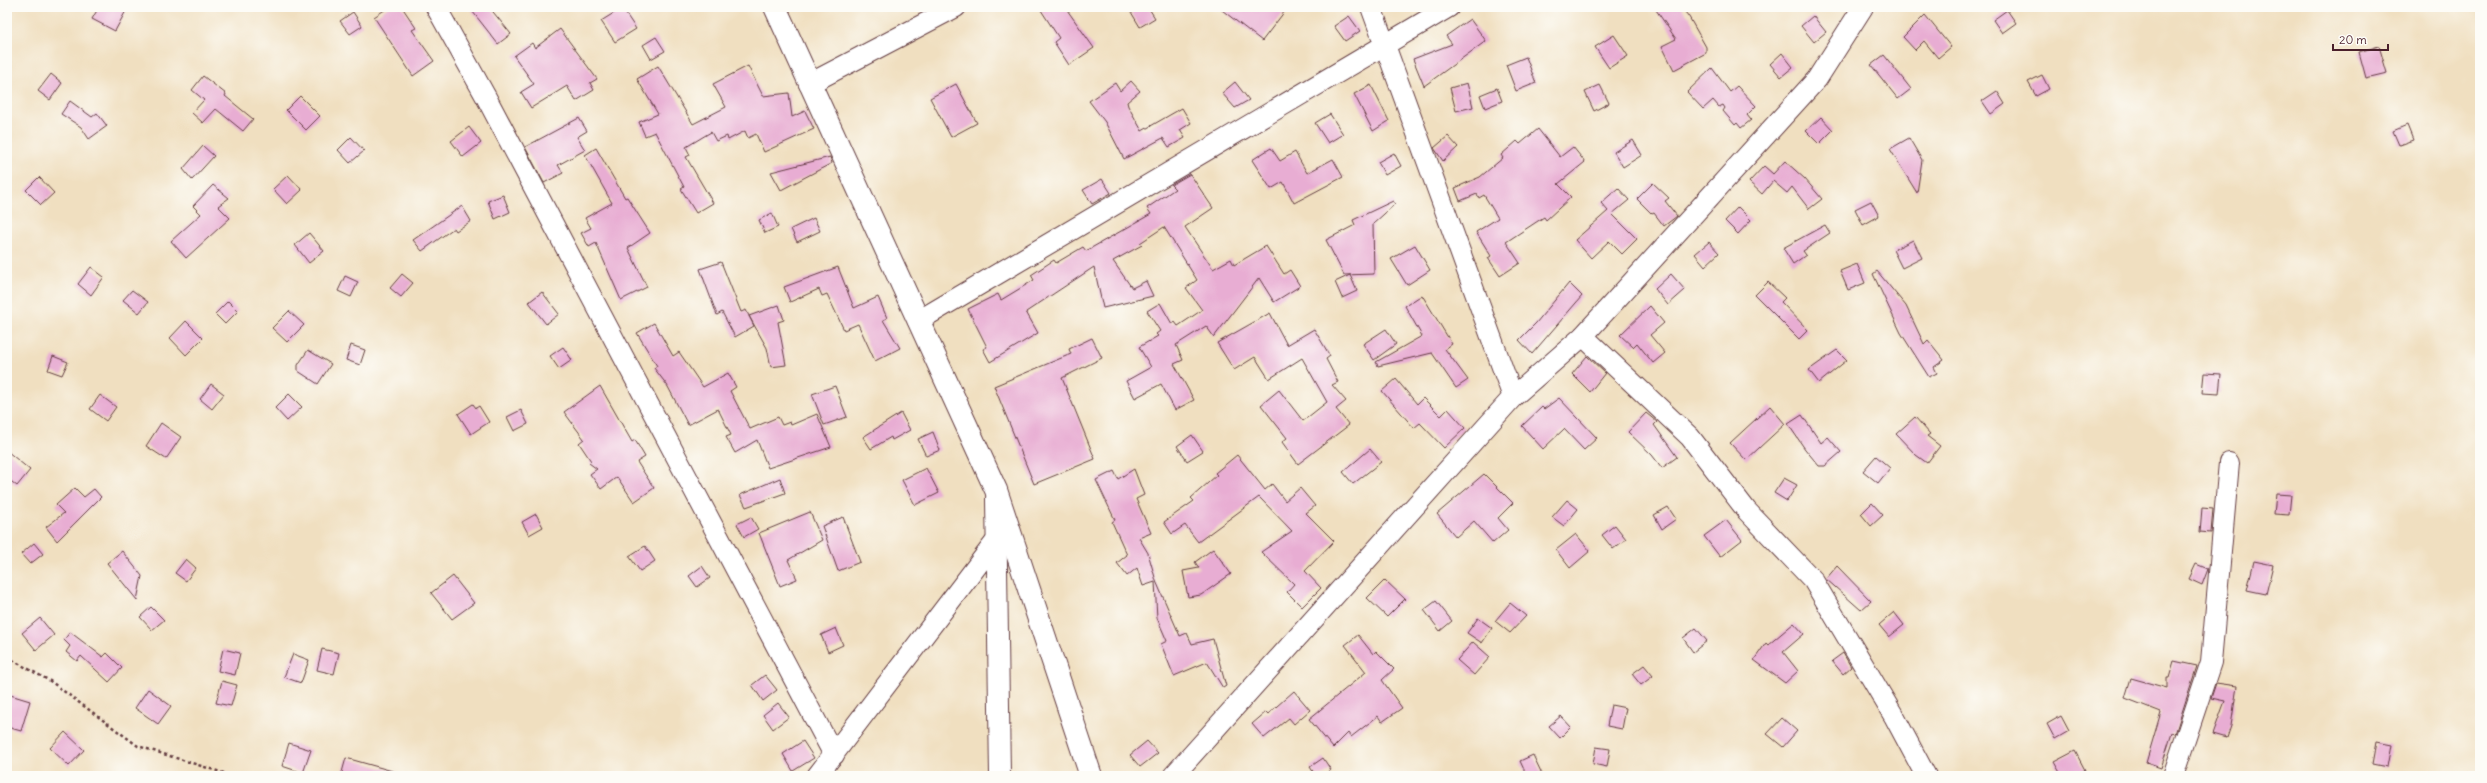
<svg xmlns="http://www.w3.org/2000/svg" width="2487" height="783" viewBox="0 0 2487 783" font-family="Delius,sans-serif">
<style>
.building{fill:#e8add3}
.lines{fill:none;stroke-linecap:round;stroke-linejoin:round}
.street-casing{stroke:#633c41;stroke-width:22}
.secondary-casing{stroke:#633c41;stroke-width:24}
.path{stroke:#633c41;stroke-width:2.5;stroke-dasharray:3 3;stroke-linecap:butt}
.street{stroke:#fff;stroke-width:20}
.secondary{stroke:#fff;stroke-width:22}
</style>
<rect width="100%" height="100%" fill="#fdfcf7"/>
<filter id="ink" filterUnits="userSpaceOnUse"><feTurbulence type="fractalNoise" baseFrequency=".025" numOctaves="2"/><feDisplacementMap in="SourceGraphic" scale="8" xChannelSelector="R" yChannelSelector="G"/><feConvolveMatrix kernelMatrix="1 2 1 2 8 2 1 2 1" color-interpolation-filters="sRGB"/></filter>
<filter id="wash" filterUnits="userSpaceOnUse"><feTurbulence type="fractalNoise" baseFrequency=".012" numOctaves="4" result="noise"/><feDisplacementMap in="SourceGraphic" scale="16" xChannelSelector="R" yChannelSelector="G"/><feGaussianBlur stdDeviation="0.9" result="paint"/><feColorMatrix in="noise" values="0 0 0 0 0 0 0 0 0 0 0 0 0 0 0 0 0 1.4 0 .05"/><feComposite in="paint" operator="in"/></filter>
<g filter="url(#wash)">
<rect width="100%" height="100%" fill="#f0dfc0"/>
<g id="blocks">
<g class="building">
<path d="M99 7H128L115 31 92 19Z"/>
<path d="M389 7H402L416 28 412 30 434 61 413 76 374 17Z"/>
<path d="M469 7H489L511 34 498 44Z"/>
<path d="M1039 7H1065L1094 48 1069 65 1054 42 1059 38Z"/>
<path d="M1128 7H1148L1155 18 1140 27Z"/>
<path d="M1218 7H1288L1262 41Z"/>
<path d="M1654 7H1681L1689 17 1706 47V53L1674 70 1662 46 1676 39Z"/>
<path d="M622 8 636 29 615 42 601 21Z"/>
<path d="M2007 10 2016 23 2002 33 1993 20Z"/>
<path d="M353 12 362 26 350 34 340 21Z"/>
<path d="M1925 15 1951 47 1938 58 1924 41 1915 50 1903 37Z"/>
<path d="M1349 16 1360 31 1345 41 1334 26Z"/>
<path d="M1813 16 1826 32 1814 42 1801 26Z"/>
<path d="M1470 19 1486 41 1424 86 1413 59 1452 44 1446 36Z"/>
<path d="M560 29 597 79 590 83 594 90 576 101 567 86 531 108 521 92 534 84 514 56 532 43 535 48Z"/>
<path d="M1614 35 1628 56 1609 68 1595 47Z"/>
<path d="M656 37 665 51 651 59 643 45Z"/>
<path d="M2379 46 2387 73 2366 78 2359 52Z"/>
<path d="M1782 53 1793 67 1781 77 1770 64Z"/>
<path d="M1884 55 1911 89 1898 99 1871 65Z"/>
<path d="M1526 57 1536 83 1516 91 1506 65Z"/>
<path d="M658 66 693 124 726 107 713 84 748 66 763 96 789 93 792 117 805 111 814 129 764 152 756 134 748 138 745 131 728 140 727 136 716 141 711 132 686 147 690 155 686 157 713 203 696 213 681 189 684 187 655 132 645 136 639 122 658 114 637 79Z"/>
<path d="M1712 68 1730 92 1737 86 1756 106 1747 115 1751 120 1741 128 1737 123 1735 125 1723 111 1725 108 1723 105 1719 107 1713 100 1703 109 1687 92Z"/>
<path d="M51 74 62 83 50 100 38 91Z"/>
<path d="M2042 75 2049 89 2036 96 2028 82Z"/>
<path d="M203 76 226 94 225 96 253 119 243 131 216 109 203 123 192 113 204 100 192 90Z"/>
<path d="M1131 81 1140 91 1127 102 1128 106 1142 131 1182 108 1191 123 1180 130 1185 138 1169 147 1163 138 1124 159 1105 122 1089 101 1115 83 1120 91Z"/>
<path d="M1235 82 1249 100 1235 108 1222 93Z"/>
<path d="M1467 83 1473 107 1456 111 1450 88Z"/>
<path d="M956 84 977 123 951 137 930 98Z"/>
<path d="M1371 85 1389 121 1373 131 1354 94Z"/>
<path d="M1600 85 1609 103 1594 111 1585 92Z"/>
<path d="M1497 88 1502 101 1485 108 1480 95Z"/>
<path d="M1997 91 2005 104 1991 114 1982 101Z"/>
<path d="M300 96 320 116 306 130 286 110Z"/>
<path d="M70 101 92 117 97 113 107 126 89 139 81 127 61 114Z"/>
<path d="M1330 114 1343 134 1328 143 1315 123Z"/>
<path d="M1821 117 1833 130 1819 144 1806 131Z"/>
<path d="M579 118 587 131 577 137 585 150 558 165 563 173 544 183 525 147Z"/>
<path d="M2407 125 2413 140 2399 145 2393 131Z"/>
<path d="M469 127 481 143 463 157 451 141Z"/>
<path d="M1538 129 1560 157 1573 147 1585 162 1558 184 1571 197 1546 220 1544 217 1506 242 1520 263 1500 276 1488 258 1491 256 1476 232 1498 218 1484 195 1479 198 1477 194 1460 201 1455 188 1480 177 1503 158 1501 155 1517 141 1520 144Z"/>
<path d="M1448 136 1458 147 1443 161 1434 148Z"/>
<path d="M351 137 364 151 350 163 338 150Z"/>
<path d="M1909 138 1922 160 1917 193 1890 149Z"/>
<path d="M1633 140 1642 155 1623 167 1614 152Z"/>
<path d="M203 146 214 156 192 180 183 169Z"/>
<path d="M596 148 625 198 627 197 650 233 628 248 647 287 621 300 596 243 589 247 581 233 591 228 585 218 612 203 585 155Z"/>
<path d="M1271 148 1280 161 1295 152 1307 173 1333 159 1343 177 1294 203 1283 182 1271 189 1252 160Z"/>
<path d="M1394 153 1401 166 1385 175 1378 162Z"/>
<path d="M830 157 832 163 781 190 771 172Z"/>
<path d="M1785 161 1805 179 1822 199 1809 209 1792 187 1787 193 1773 181 1762 194 1749 182 1764 166 1773 174Z"/>
<path d="M1190 174 1213 208 1185 227 1213 269 1231 259 1234 265 1266 246 1284 274 1290 270 1300 286 1274 302 1259 278 1214 337 1206 326 1176 345 1183 360 1174 364 1194 400 1175 410 1161 384 1135 398 1126 381 1151 367 1139 347 1158 336 1156 334 1160 331 1147 311 1160 303 1172 324 1175 322 1178 326 1202 310 1186 288 1197 280 1164 227 1140 243 1142 245 1113 261 1132 288 1146 281 1153 296 1103 308 1094 267 1026 312 1038 333 990 362 983 349 987 347 968 309 998 294 1001 300 1034 280 1031 275 1054 260 1056 263 1083 247 1086 251 1151 214 1147 208 1175 189 1171 185Z"/>
<path d="M288 175 302 190 287 204 273 189Z"/>
<path d="M39 177 54 193 41 205 26 190Z"/>
<path d="M1102 179 1111 193 1092 204 1083 190Z"/>
<path d="M1653 183 1669 198 1665 201 1677 216 1664 226 1654 213 1652 214 1637 199Z"/>
<path d="M213 185 229 198 218 206 230 218 186 258 171 241 201 214 193 206Z"/>
<path d="M1618 188 1629 200 1612 214 1637 239 1622 254 1609 241 1591 258 1575 240 1608 211 1601 203Z"/>
<path d="M503 195 510 212 495 219 488 201Z"/>
<path d="M1393 201 1395 204 1373 224 1374 274 1344 275 1326 240 1355 225 1353 220Z"/>
<path d="M1871 201 1879 216 1863 225 1855 209Z"/>
<path d="M462 206 471 221 456 231 454 228 422 251 413 240Z"/>
<path d="M1738 207 1751 220 1738 234 1725 221Z"/>
<path d="M772 213 778 227 765 233 759 220Z"/>
<path d="M814 218 820 231 797 242 791 229Z"/>
<path d="M1825 225 1830 233 1803 251 1806 255 1793 264 1783 248Z"/>
<path d="M309 233 324 251 309 263 295 245Z"/>
<path d="M1913 240 1922 258 1902 268 1893 250Z"/>
<path d="M1709 242 1719 253 1705 266 1695 254Z"/>
<path d="M1415 245 1430 270 1407 285 1391 259Z"/>
<path d="M721 262 741 312 746 310 754 326 735 337 722 312 717 315 700 269Z"/>
<path d="M1857 264 1865 283 1848 290 1840 271Z"/>
<path d="M91 267 104 277 91 295 78 284Z"/>
<path d="M838 267 854 308 878 297 887 318 883 320 900 348 875 361 858 324 844 330 827 294 822 296 819 289 790 302 784 287Z"/>
<path d="M1877 271 1906 306 1924 344 1928 340 1944 360 1934 367 1937 373 1929 377 1901 333 1873 274Z"/>
<path d="M402 274 413 283 401 297 390 288Z"/>
<path d="M1671 274 1685 290 1668 305 1655 289Z"/>
<path d="M1350 275 1357 291 1342 298 1335 282Z"/>
<path d="M345 276 358 282 351 297 338 291Z"/>
<path d="M1768 282 1785 298 1781 302 1808 330 1799 339 1755 295Z"/>
<path d="M1569 283 1582 296 1532 354 1519 340 1536 323Z"/>
<path d="M132 290 148 302 139 313 123 300Z"/>
<path d="M542 292 559 314 546 324 529 302Z"/>
<path d="M1422 295 1452 344 1445 349 1468 380 1456 388 1432 353 1378 366 1376 362 1422 336 1405 306Z"/>
<path d="M228 301 238 311 225 324 215 314Z"/>
<path d="M779 305 784 320 778 322 786 365 771 367 767 348 749 316Z"/>
<path d="M1650 306 1664 323 1650 335 1665 353 1653 363 1637 343 1633 347 1620 335Z"/>
<path d="M289 311 304 325 287 342 272 328Z"/>
<path d="M1270 313 1287 345 1314 329 1330 356 1326 359 1338 382 1332 385 1346 401 1336 409 1349 425 1298 464 1282 442 1287 438 1261 405 1279 390 1303 421 1327 402 1302 358 1269 379 1255 357 1234 370 1217 343Z"/>
<path d="M186 321 203 338 186 355 170 338Z"/>
<path d="M654 323 673 356 679 352 703 387 728 373 736 387 730 391 750 429 778 417 782 425 790 422 791 425 817 414 831 447 768 468 757 440 735 453 726 437 731 435 718 409 688 425 667 385 654 368 657 366 637 333Z"/>
<path d="M1386 329 1396 344 1374 360 1363 344Z"/>
<path d="M1092 338 1102 358 1062 378 1095 459 1034 484 994 386 1071 354 1069 349Z"/>
<path d="M351 345 365 350 360 365 346 360Z"/>
<path d="M563 347 572 360 559 369 550 356Z"/>
<path d="M308 350 331 364 318 384 298 371V365Z"/>
<path d="M1837 350 1847 360 1819 383 1809 370Z"/>
<path d="M53 356 68 362 62 375 48 370Z"/>
<path d="M1587 356 1605 373 1590 392 1572 374Z"/>
<path d="M2204 373 2221 374 2219 394 2202 393Z"/>
<path d="M1396 379 1417 404 1423 398 1441 416 1448 409 1465 428 1444 448 1420 423 1414 428 1382 391Z"/>
<path d="M211 384 224 394 212 409 200 399Z"/>
<path d="M600 386 632 442 635 440 645 457 637 462 654 488 634 502 617 477 601 489 590 474 597 469 589 463 591 461 579 443 584 439 564 412Z"/>
<path d="M835 386 847 417 824 425 812 394Z"/>
<path d="M289 394 302 407 287 421 275 408Z"/>
<path d="M100 395 116 407 106 421 90 409Z"/>
<path d="M1559 398 1597 438 1584 450 1564 429 1543 449 1522 426 1542 407 1544 409Z"/>
<path d="M473 404 476 408 479 406 489 422 471 434 458 414Z"/>
<path d="M1770 406 1785 424 1746 460 1730 443Z"/>
<path d="M521 410 528 424 514 431 507 417Z"/>
<path d="M901 413 910 430 892 440 891 437 871 449 863 437Z"/>
<path d="M1646 413 1657 422 1654 425 1677 457 1662 468 1652 455 1628 432Z"/>
<path d="M1802 415 1821 443 1828 437 1841 452 1825 466H1819L1805 449 1788 424Z"/>
<path d="M1915 417 1930 434 1927 436 1940 446 1927 463 1916 455 1896 434Z"/>
<path d="M161 423 181 437 166 459 146 446Z"/>
<path d="M933 432 940 450 926 456 918 439Z"/>
<path d="M1192 435 1203 451 1187 461 1177 446Z"/>
<path d="M1370 449 1381 462 1353 484 1343 472Z"/>
<path d="M7 451 30 470 17 486 7 478Z"/>
<path d="M1237 455 1265 490 1272 484 1285 501 1300 488 1315 506 1306 513 1334 541 1305 571 1321 588 1302 607 1287 592 1294 584 1261 552 1292 531 1259 497 1198 542 1185 525 1172 534 1164 522 1194 501 1191 498 1217 475 1215 473Z"/>
<path d="M1876 456 1890 468 1878 483 1863 471Z"/>
<path d="M926 468 939 493 915 505 902 480Z"/>
<path d="M1134 469 1144 495 1136 499 1151 533 1139 538 1148 553 1156 581 1180 636 1187 633 1192 644 1213 639 1226 686 1223 688 1207 662 1174 676 1161 644 1167 641 1157 618 1155 582 1143 586 1137 568 1127 576 1117 563 1127 555 1112 522 1115 520 1096 480 1114 471 1118 479Z"/>
<path d="M1484 474 1513 503 1498 518 1508 530 1493 543 1474 521 1456 537 1437 514Z"/>
<path d="M780 478 785 493 746 507 740 495Z"/>
<path d="M1784 478 1797 485 1787 501 1774 493Z"/>
<path d="M75 488 84 497 94 489 101 497 57 541 46 527 64 513 56 505Z"/>
<path d="M2276 494 2291 495 2289 515 2274 514Z"/>
<path d="M1567 500 1578 509 1564 526 1552 517Z"/>
<path d="M1872 503 1883 515 1871 526 1861 514Z"/>
<path d="M1668 507 1676 519 1662 529 1654 515Z"/>
<path d="M2202 508 2213 509 2211 533 2200 532Z"/>
<path d="M810 512 822 540 788 560 797 579 780 586 759 533Z"/>
<path d="M536 514 543 527 529 535 522 522Z"/>
<path d="M751 517 758 529 744 537 737 524Z"/>
<path d="M843 517 860 562 838 571 822 526Z"/>
<path d="M1726 520 1742 540 1720 557 1704 536Z"/>
<path d="M1615 525 1626 539 1613 549 1602 535Z"/>
<path d="M1576 534 1590 551 1570 568 1556 550Z"/>
<path d="M34 543 43 554 30 564 21 554Z"/>
<path d="M645 546 655 561 640 571 629 556Z"/>
<path d="M1213 549 1231 574 1201 595 1188 597 1183 571 1199 568 1195 562Z"/>
<path d="M122 551 142 576 137 600 107 563Z"/>
<path d="M186 559 196 568 186 581 175 573Z"/>
<path d="M2254 561 2273 565 2266 594 2247 590Z"/>
<path d="M2196 564 2208 569 2202 585 2189 579Z"/>
<path d="M702 566 710 578 697 587 689 576Z"/>
<path d="M1837 566 1871 601 1861 610 1826 579Z"/>
<path d="M453 576 474 603 452 619 431 593Z"/>
<path d="M1385 580 1405 599 1387 617 1367 598Z"/>
<path d="M1436 601 1452 621 1440 631 1424 610Z"/>
<path d="M1510 603 1526 616 1510 633 1495 621Z"/>
<path d="M151 607 164 620 152 630 140 617Z"/>
<path d="M1894 612 1904 625 1889 637 1879 625Z"/>
<path d="M40 618 54 635 36 650 22 633Z"/>
<path d="M1478 618 1492 628 1482 643 1467 633Z"/>
<path d="M1794 623 1804 634 1783 652 1798 671 1785 683 1754 660 1766 643 1768 645Z"/>
<path d="M836 628 843 645 828 652 821 635Z"/>
<path d="M1696 628 1707 641 1693 652 1683 638Z"/>
<path d="M70 632 103 657 107 653 122 668 109 682 81 656 77 661 66 652 70 646 64 640Z"/>
<path d="M1358 635 1373 654 1376 651 1394 669 1382 680 1402 708 1382 722 1378 716 1351 737 1348 733 1333 748 1309 719 1366 672 1345 645Z"/>
<path d="M1473 642 1490 657 1474 675 1457 660Z"/>
<path d="M223 649 240 653 235 675 218 671Z"/>
<path d="M322 649 339 653 334 674 317 670Z"/>
<path d="M1843 653 1851 667 1843 674 1832 661Z"/>
<path d="M293 654 309 660 301 683 284 677Z"/>
<path d="M2174 661 2197 666 2175 734 2172 733 2161 768 2146 763 2161 712 2125 698 2131 678 2167 688V678H2169Z"/>
<path d="M1644 665 1653 676 1641 685 1632 674Z"/>
<path d="M765 675 777 690 763 701 752 685Z"/>
<path d="M222 681 237 685 231 706 216 703Z"/>
<path d="M2216 683 2237 686 2231 726 2227 738 2213 734 2225 701 2211 698Z"/>
<path d="M148 689 171 706 158 724 135 708Z"/>
<path d="M1294 691 1310 710 1294 724 1289 718 1264 738 1252 724 1266 712 1268 714Z"/>
<path d="M7 694 30 701 21 731 7 727Z"/>
<path d="M778 703 789 717 773 729 763 715Z"/>
<path d="M1611 705 1626 708 1622 729 1607 726Z"/>
<path d="M1561 716 1571 727 1560 738 1549 726Z"/>
<path d="M2061 716 2069 731 2055 739 2047 724Z"/>
<path d="M1782 718 1797 731 1783 747 1767 734Z"/>
<path d="M65 732 84 750 69 766 50 748Z"/>
<path d="M803 741 814 758 793 771 783 754Z"/>
<path d="M1147 741 1158 753 1140 767 1130 755Z"/>
<path d="M2376 742 2391 745 2387 767 2372 764Z"/>
<path d="M289 743 311 750 303 773 282 766Z"/>
<path d="M1596 747 1610 749 1607 767 1593 764Z"/>
<path d="M2075 751 2085 770 2074 776H2062L2054 762Z"/>
<path d="M1533 755 1543 776H1527L1520 761Z"/>
<path d="M346 758 396 772 395 776H341Z"/>
<path d="M1323 758 1331 770 1322 776H1316L1310 767Z"/>
</g>
</g>
</g>
<g filter="url(#ink)">
<use href="#blocks" fill-opacity="0" stroke="#633c41" stroke-width="1"/>
<g class="lines">
<defs>
<g id="street">
<path d="M436 7 486 97 834 755"/>
<path d="M1371 7 1513 397"/>
<path d="M809 84 956 7"/>
<path d="M918 321 1449 7"/>
<path d="M1583 336 1690 437 1747 511 1813 580 1895 718 1926 776"/>
<path d="M996 498 1000 776"/>
<path d="M817 776 996 541"/>
<path d="M1173 776 1513 397 1583 336 1817 79 1863 7"/>
<path d="M2173 776 2211 662 2229 463"/>
</g>
<path id="secondary" d="M775 7 996 490 1091 776"/>
</defs>
<use href="#street" class="street-casing"/>
<use href="#secondary" class="secondary-casing"/>
<path class="path" d="M7 657 50 681 138 746 233 776"/>
<use href="#street" class="street"/>
<use href="#secondary" class="secondary"/>
</g>
</g>
<rect width="2487" height="783" fill="none" stroke="#fdfcf7" stroke-width="24"/>
<path d="M2333 44v6h55v-6" fill="none" stroke="#4a1f2b" stroke-width="2"/>
<text x="2339" y="44" font-size="12" fill="#4a1f2b" stroke="#fdfcf7" stroke-width="3" paint-order="stroke">20 m</text>
</svg>
